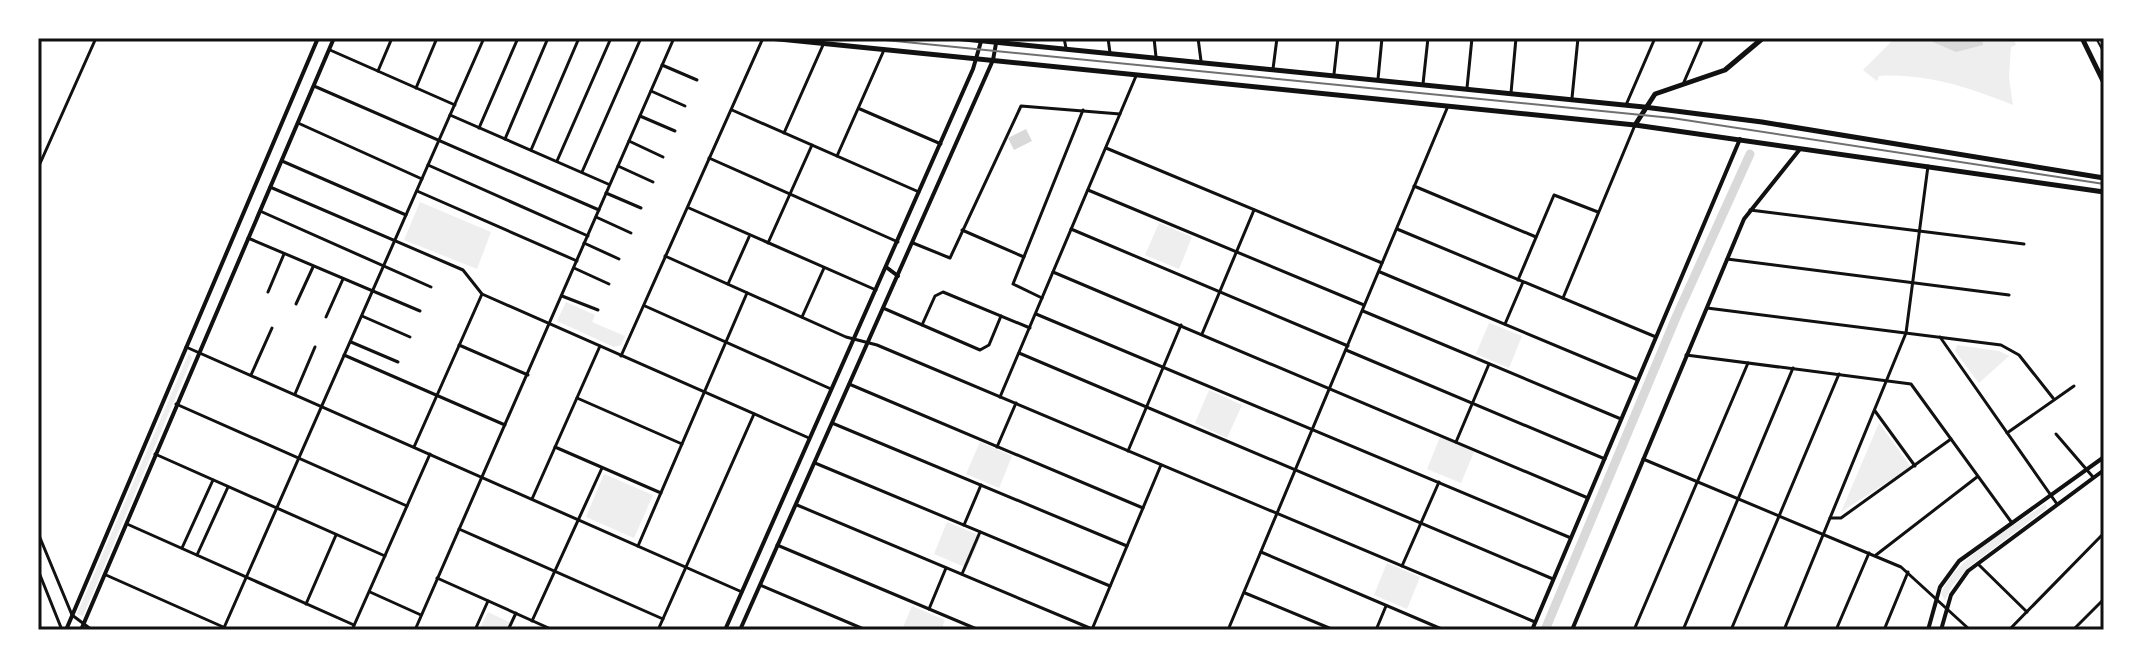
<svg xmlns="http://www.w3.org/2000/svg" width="2142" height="668" viewBox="0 0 2142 668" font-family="Merriweather,serif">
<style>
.green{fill:#eee}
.water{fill:#d9d9d9}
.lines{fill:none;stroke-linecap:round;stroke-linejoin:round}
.canal{stroke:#d9d9d9;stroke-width:9}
.service{stroke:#111;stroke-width:2}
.minor{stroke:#111;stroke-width:3}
.tertiary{stroke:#111;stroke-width:4}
.secondary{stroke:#111;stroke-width:5}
.primary{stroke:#111;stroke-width:5}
.rail{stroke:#707070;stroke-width:2}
.neatline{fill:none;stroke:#111;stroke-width:3}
</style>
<rect width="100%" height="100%" fill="#fff"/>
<g class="green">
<path d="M1895 38H2013L2016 45 2011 47 2009 78 2013 105C1970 88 1927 73 1879 76L1877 81 1863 70Z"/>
<path d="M420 202 491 232 477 269 404 240Z"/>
<path d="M1159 223 1192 237 1179 269 1145 255Z"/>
<path d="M566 302 595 315 592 322 625 336 621 345 614 347 557 321Z"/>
<path d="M1489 323 1522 336 1509 368 1476 354Z"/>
<path d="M1957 345 1999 351 2009 356 1979 383 1955 351Z"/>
<path d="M189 353 192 358 83 616 77 614Z"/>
<path d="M1209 390 1242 405 1227 438 1195 423Z"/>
<path d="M1879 423 1911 467 1841 512Z"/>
<path d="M1440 437 1474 452 1461 483 1427 469Z"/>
<path d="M980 442 1012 456 999 488 966 474Z"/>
<path d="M604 474 653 495 634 538 586 517Z"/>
<path d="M2045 504 2047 508 1970 566 1952 586 1945 600 1941 594C1955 558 2013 527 2045 504Z"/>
<path d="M947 522 981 536 967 568 934 554Z"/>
<path d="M1387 563 1420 577 1407 609 1374 595Z"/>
<path d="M912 606 945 620 941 630H902Z"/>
<path d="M488 612 513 624 510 630H479Z"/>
</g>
<g class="water">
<path d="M1934 38H1982L1983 45 1956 52 1933 42Z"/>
<path d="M1026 129 1032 141 1014 150 1008 138Z"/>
</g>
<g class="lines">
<path class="canal" d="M1545 630 1677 315 1750 154"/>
<path class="service" d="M2096 38 2104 53"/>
<g class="minor">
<path d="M1064 38 1066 48"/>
<path d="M1108 38 1110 53"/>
<path d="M1154 38 1156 57"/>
<path d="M1198 38 1201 61"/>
<path d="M330 50 455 105"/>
<path d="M662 65 697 80"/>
<path d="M1273 69 1277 38"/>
<path d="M378 71 392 38"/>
<path d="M1334 74 1338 38"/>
<path d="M1378 79 1382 38"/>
<path d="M1684 82 1703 38"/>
<path d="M1423 84 1428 38"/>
<path d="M314 86 599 210"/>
<path d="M416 88 437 38"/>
<path d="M1467 88 1472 38"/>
<path d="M651 91 685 106"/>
<path d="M1511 93 1516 38"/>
<path d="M1572 98 1578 38"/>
<path d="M1626 105 1655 38"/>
<path d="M860 109 941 144"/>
<path d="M732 110 919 192"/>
<path d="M450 115 608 184"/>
<path d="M640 116 675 131"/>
<path d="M298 123 422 179"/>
<path d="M479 128 518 38"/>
<path d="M784 133 823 45"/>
<path d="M505 139 548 38"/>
<path d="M629 141 663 157"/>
<path d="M1106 148 1382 263"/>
<path d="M531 150 579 38"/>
<path d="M837 156 884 50"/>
<path d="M709 158 898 242"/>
<path d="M282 161 406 215"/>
<path d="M557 161 611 38"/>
<path d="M428 165 588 236"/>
<path d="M618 166 653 182"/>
<path d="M38 168 96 38"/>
<path d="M582 172 641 38"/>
<path d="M1414 186 1536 237"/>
<path d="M270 187 463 270 482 294 809 438"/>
<path d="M1088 190 1364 305"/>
<path d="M417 191 577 261"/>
<path d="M606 193 641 208"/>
<path d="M689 208 876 290"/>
<path d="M1750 210 2024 244"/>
<path d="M260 211 431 287"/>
<path d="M596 217 631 233"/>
<path d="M1071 229 1348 346"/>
<path d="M1397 229 1656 337"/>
<path d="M962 230 1024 257"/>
<path d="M248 238 420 311"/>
<path d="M584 243 619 259"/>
<path d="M768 243 812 145"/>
<path d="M913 243 950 258 1021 106 1120 114"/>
<path d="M665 256 846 337 877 345 1535 622"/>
<path d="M1727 259 2009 295"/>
<path d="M574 268 609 284"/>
<path d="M1053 272 1588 498"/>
<path d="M1380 272 1638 380"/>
<path d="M1518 280 1554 195 1598 212"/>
<path d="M728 284 749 237"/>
<path d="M268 292 284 254"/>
<path d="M562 296 598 310"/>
<path d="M1042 298 1013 284 1083 110"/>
<path d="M1563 298 1635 125"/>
<path d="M296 304 313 267"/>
<path d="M645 306 831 389"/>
<path d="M883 308 980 350 989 345 1001 316"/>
<path d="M1707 308 2001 345 2019 355 2053 398"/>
<path d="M1363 311 1621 419"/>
<path d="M1036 314 1571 538"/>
<path d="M362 316 410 337"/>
<path d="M326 317 343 279"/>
<path d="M802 317 824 268"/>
<path d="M1505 324 1523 282"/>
<path d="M922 325 935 296 943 292 1030 328"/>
<path d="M1202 334 1254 210"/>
<path d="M1940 337 2057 504"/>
<path d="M351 342 398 362"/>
<path d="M459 345 528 375"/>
<path d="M186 347 742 592"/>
<path d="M1346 350 1605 459"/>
<path d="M1019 353 1553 579"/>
<path d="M344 355 505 425"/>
<path d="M1686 355 1911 384 2012 523"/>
<path d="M621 356 763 38"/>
<path d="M251 375 272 328"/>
<path d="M849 384 1143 508"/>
<path d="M295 394 315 347"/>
<path d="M1000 397 1136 76"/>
<path d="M577 398 682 444"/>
<path d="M176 404 407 506"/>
<path d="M1875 411 1915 466"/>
<path d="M832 423 1127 546"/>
<path d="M2007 433 2074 386"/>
<path d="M2056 434 2093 477"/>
<path d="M1456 442 1489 364"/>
<path d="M414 447 482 294"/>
<path d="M555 447 661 493"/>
<path d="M997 447 1016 403"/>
<path d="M1128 451 1181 325"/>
<path d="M155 454 385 556"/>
<path d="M1643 459 1901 567 1970 630"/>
<path d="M815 463 1110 586"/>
<path d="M532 499 600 346"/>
<path d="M797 505 1092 629"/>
<path d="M1830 518H1841L1951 439"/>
<path d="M127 524 354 625"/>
<path d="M964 525 981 485"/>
<path d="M459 529 663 619"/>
<path d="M38 533 72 615 92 630"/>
<path d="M777 545 979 630"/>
<path d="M638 546 747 293"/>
<path d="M182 548 213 480"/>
<path d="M1261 552 1444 630"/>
<path d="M197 555 228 487"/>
<path d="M1876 555 1977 477"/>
<path d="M1978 564 2027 612"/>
<path d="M1402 566 1439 482"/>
<path d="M38 570 62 630"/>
<path d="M962 574 980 532"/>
<path d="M106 575 230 630"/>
<path d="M437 578 553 630"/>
<path d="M760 585 866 630"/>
<path d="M370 592 421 615"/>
<path d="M1245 593 1334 630"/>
<path d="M306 604 336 535"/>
<path d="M929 609 946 568"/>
<path d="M532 621 602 468"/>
<path d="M1093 627 1161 465"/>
<path d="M223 630 484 38"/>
<path d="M352 630 430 454"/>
<path d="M415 630 674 38"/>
<path d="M475 630 488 601"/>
<path d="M508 630 516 613"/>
<path d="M658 630 754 414"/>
<path d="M1228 630 1448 106"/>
<path d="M1376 630 1386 606"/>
<path d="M1634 630 1748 363"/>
<path d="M1683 630 1793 368"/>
<path d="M1731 630 1839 374"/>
<path d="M1784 630 1906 333 1928 166"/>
<path d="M1836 630 1869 553"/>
<path d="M1884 630 1908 572"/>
<path d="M2009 630 2104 533"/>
<path d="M2073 630 2104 599"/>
</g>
<g class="tertiary">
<path d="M886 267 898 276"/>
<path d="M66 630 318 38"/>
<path d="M81 630 334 38"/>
<path d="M725 630 973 69 982 38"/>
<path d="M740 630 993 60 997 38"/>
<path d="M1532 630 1740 139"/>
<path d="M1572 630 1744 219 1800 149"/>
<path d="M1928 630 1940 587 1959 561 2104 457"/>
<path d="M1941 630 1951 595 1968 571 2104 470"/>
</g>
<path class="secondary" d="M1635 125 1655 94 1725 70 1763 38"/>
<g class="primary">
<path d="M769 38 1635 125 2104 192"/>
<path d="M954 38 1644 107 1762 122 2104 178"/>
<path d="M2082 38 2104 83"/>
</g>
<path class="rail" d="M865 38 1672 118 2104 184"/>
</g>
<rect width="2142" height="668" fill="none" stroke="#ffffff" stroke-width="80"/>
<rect x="40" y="40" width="2062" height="588" class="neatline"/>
</svg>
